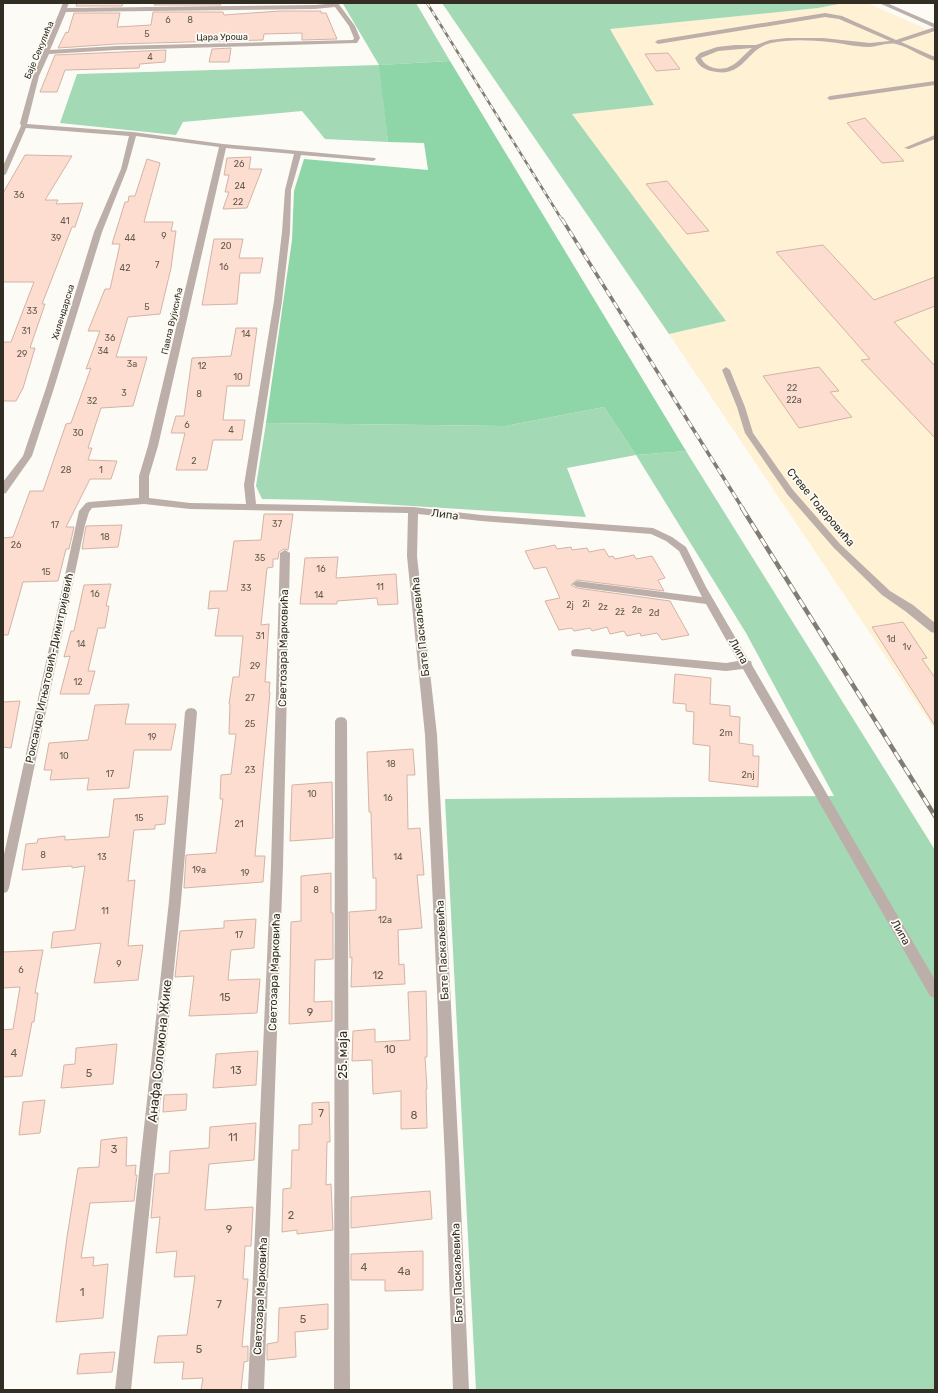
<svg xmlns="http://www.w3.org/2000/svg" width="938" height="1393" viewBox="0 0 938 1393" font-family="Rubik,sans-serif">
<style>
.built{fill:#fef1d4}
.green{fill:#a3dab5}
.forest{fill:#8ed5a7}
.building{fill:#fcddd0;stroke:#d3b4a6}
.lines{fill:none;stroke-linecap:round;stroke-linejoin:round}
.service{fill:#bcaea9;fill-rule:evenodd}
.minor{fill:#bcaea9;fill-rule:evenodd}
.tertiary{fill:#bcaea9;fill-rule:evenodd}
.rail-far2-casing{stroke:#817d74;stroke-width:2.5}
.rail-far1-casing{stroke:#817d74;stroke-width:3.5}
.rail-casing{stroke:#817d74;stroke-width:4.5}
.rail-far2{stroke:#fdfbf5;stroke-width:1.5;stroke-dasharray:5;stroke-linecap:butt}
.rail-far1{stroke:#fdfbf5;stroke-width:2.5;stroke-dasharray:7;stroke-linecap:butt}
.rail{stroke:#fdfbf5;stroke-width:3;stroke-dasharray:9;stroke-linecap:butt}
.labels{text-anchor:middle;stroke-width:3.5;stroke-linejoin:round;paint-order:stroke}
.number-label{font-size:9px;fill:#655a4e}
.far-street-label{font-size:9px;fill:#332e23;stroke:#fdfbf5}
.street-label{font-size:11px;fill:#332e23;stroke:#fdfbf5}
.near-number-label{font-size:11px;fill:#655a4e}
.near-street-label{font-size:13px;fill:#332e23;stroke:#fdfbf5}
</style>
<rect width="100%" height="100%" fill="#fdfbf5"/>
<path class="built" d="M844 3H867L922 27 935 35V730L669 334 726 321 572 114 654 104 610 29 818 8Z"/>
<g class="green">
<path d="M361 3H416L450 61 380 65 388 142 325 139 302 111 183 122 176 135 60 123 77 74 379 65 343 4Z"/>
<path d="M442 3H844L818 8 610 29 654 105 572 114 726 321 669 334Z"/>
<path d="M604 407 636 455 686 451 935 850V1390H476L445 799 834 796 746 633 636 455 567 468 586 517 317 500 262 499 256 486 266 423 506 426Z"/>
</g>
<path class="forest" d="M450 61 686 451 636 455 604 407 506 426 266 423 292 240 294 191 304 159 428 170 424 143 388 142 379 65Z"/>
<g class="building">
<path d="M77 3H123L122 6H76Z"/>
<path d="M155 3H220L221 5H154Z"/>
<path d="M280 11H321V13H326L337 39 302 40V33L264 34 263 40 116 44 58 48 66 32 68 33 74 13H120L117 27 151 25 153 12H223L224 15Z"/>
<path d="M231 48 229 62H209L212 49Z"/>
<path d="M166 50 165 62 140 64 139 68 65 70 57 92H40L55 55Z"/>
<path d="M668 53 680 69 656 71 645 54Z"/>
<path d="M865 118 904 161 882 163 847 123Z"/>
<path d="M25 155 72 156 45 200H58L56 204 83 203 75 227H72L42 304H45L30 348H35L23 388 16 401H3V342H11L34 282H3V193Z"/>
<path d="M251 157 249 169H262L247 208 223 209 229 192H225L229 175H224L227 158Z"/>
<path d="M147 159 160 163 144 222H173L171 231H176L171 268 160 314 128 317 116 357H147L133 406 101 408 88 448H92L88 460 117 461 111 479H90L66 527H74L69 549H66L58 581 23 582 8 635H3V538L13 537 30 491H43L66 424 71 423 91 368 86 369 100 331H88L105 289H110L120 244H112L125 202H128L129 196H135Z"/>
<path d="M667 181 709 231 687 234 646 184Z"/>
<path d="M214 239H243L239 258H263L260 273H240L237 304 202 305Z"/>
<path d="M823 245 874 300 935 277V306L894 322 935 366V438L861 360 870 359 776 252Z"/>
<path d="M236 328H257L249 386H227L223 420H245L242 440H213L207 470H176L185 433H171L176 416H184L192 358 231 356Z"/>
<path d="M819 367 839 391 830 392 852 417 799 428 763 376Z"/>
<path d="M264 514H293L288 550 284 549 279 552 278 559H273V567L267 568 261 625 269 624 265 682H270L269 692H270L255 856H265L263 882 184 888 186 855 216 853 223 799H220L221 775 231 774 236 734H229L230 704H229L233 677H239L243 636H215L219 608 208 609 210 591H227L234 541 261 540Z"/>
<path d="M122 525 118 547 82 549 86 526Z"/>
<path d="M555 545 557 549 571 547 572 550 587 548 589 552 604 549 609 557 613 556 615 559 634 555 636 559 652 556 665 578 658 580 664 591 577 580 571 585 577 588 670 601 689 635 662 640 657 633 641 636 640 633 627 636 624 631 610 634 607 627 592 631 590 628 574 631 572 628 559 630 545 601 560 598 546 567 534 569 525 551Z"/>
<path d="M338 557 336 578 396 574 398 604 378 605 377 598 337 601V604H300L305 558Z"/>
<path d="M111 584 106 606H109L105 628H98L88 671H95L89 694H60L70 656 64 657 71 631H74L84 585Z"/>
<path d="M903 622 927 658 922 659 935 678V726L872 627Z"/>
<path d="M675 674 711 678 710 704 730 706V716L740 717 739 743 753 745V756H759L758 787 709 781 710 746 693 744 694 712 686 711V704L673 703Z"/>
<path d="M20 701 11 748 3 747V702Z"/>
<path d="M129 704 125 724H176L171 750H134L129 788 87 790 89 778 50 780 52 770H44L49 743 88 740 95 705Z"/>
<path d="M413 749 415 775H407L408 829 420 828 424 875H417L422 928 398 930 399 965 404 964 405 984 351 987 352 957 350 958 349 912 376 910V878H373L371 812H369L367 752Z"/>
<path d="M332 782 333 838 290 841 292 785Z"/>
<path d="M168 796 165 824 155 825V829L134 830 128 881 135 880 128 946 143 945 138 980 94 983 101 943 51 948 53 932 75 930 85 866 72 868V866L22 870 26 844 37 843 38 839 65 836V840L109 837 114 799Z"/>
<path d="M331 873V913H333V959L315 960 314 1002 332 1001V1021L289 1024 291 922 301 921V876Z"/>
<path d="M256 919 254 948 231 950 228 980 260 979 257 1013 189 1016 194 976 175 977 180 931 224 928V921Z"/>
<path d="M43 950 35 993H38L34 1022H32L22 1076 3 1077V1030L13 1029 20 987 3 988V952Z"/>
<path d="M426 991 427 1031V1057H425L427 1089H426L427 1128 401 1129V1091L373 1094 372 1060 352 1061 353 1031 375 1029V1042L410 1040 408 992Z"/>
<path d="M117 1044 113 1084 61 1088 64 1065 75 1064 76 1048Z"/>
<path d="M258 1051 256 1085 213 1088 216 1054Z"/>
<path d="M187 1094 186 1110 163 1112 164 1095Z"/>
<path d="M45 1100 40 1133 19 1135 23 1102Z"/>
<path d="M329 1102 330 1142H327L326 1185 331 1184 333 1230 297 1234V1230L282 1232 283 1189 291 1188 292 1150H299V1125L312 1124V1103Z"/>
<path d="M256 1123 254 1160 209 1164 205 1210 253 1207 251 1246H245L243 1279H248L242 1347 248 1346V1361L244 1362 241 1390H201L203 1378 182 1379 184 1362 154 1363 158 1336 187 1335 195 1276 174 1277 177 1251 156 1253 160 1217 151 1218 155 1174 169 1173 170 1151 209 1148 210 1127Z"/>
<path d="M127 1137 126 1166 136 1165 135 1175H137L134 1201 90 1203 81 1258 94 1257 93 1266 108 1264 103 1318 56 1322 67 1237 78 1168 99 1167 101 1140Z"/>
<path d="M430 1191 432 1219 351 1228V1197Z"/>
<path d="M423 1251V1290L385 1291V1280H351V1254Z"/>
<path d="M328 1304V1329L295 1332 296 1357 267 1360V1344L278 1342 279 1308Z"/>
<path d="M115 1352 112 1372 77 1374 80 1354Z"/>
</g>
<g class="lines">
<g class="service">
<path d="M825 13 842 16 896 40 935 27V31L901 42 935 57V61C922 57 909 47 896 44 889 42 876 47 869 47 855 47 842 43 829 42 810 40 790 39 771 43 744 50 745 79 711 71 703 69 698 65 695 58L700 53 717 47 735 45H756L770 40 787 38H823L870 43 890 41 839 19 825 17 658 44 655 42 658 40ZM752 48C739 59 732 72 714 68 708 66 704 64 701 58L718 51Z"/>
<path d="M935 81V85L830 100 827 98 830 96Z"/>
<path d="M935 135V139L909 149 904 148Z"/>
<path d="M726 367 730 370 745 407 753 433 793 490 840 544 890 591 913 605 935 623V633L931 632 905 611 882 595 834 548 787 494 745 433 737 407 722 370Z"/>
</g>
<g class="minor">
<path d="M63 3H69L67 8 315 5 338 3 355 26 360 38 357 43 116 50 49 54 39 76 27 124 133 132 223 144 375 158 376 159 373 161 301 155 291 190 290 232 282 301 254 485 256 504 413 507 481 515 653 528 672 537 686 547 706 587 749 661H751L752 665 935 980V998L930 996 743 669 726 671 572 656 571 653 572 650 576 649 726 663 738 661 706 604 577 587 572 584 577 581 702 597 679 551 666 541 651 534 481 521 418 514 417 556 437 735 459 1160 469 1390H453L445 1160 425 735 407 556 408 513 190 509 144 504 92 508 89 512 85 525 9 888 7 892 3 893V859L79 511 86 503 89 502 139 498V476L148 446 219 147 136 136 127 169 102 232 54 388 32 456 6 493 3 494V482L23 456 46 388 94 232 121 169 129 136 26 128 6 174 3 176V166L21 126 20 123 33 76ZM335 7 349 26 354 38 353 40 116 46 50 50 66 12 315 9ZM226 148 294 154 285 190 282 232 274 301 244 485 246 504 190 503 149 498V476L158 446Z"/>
<path d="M285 550 290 553 283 867 264 1390H248L271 867 280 553Z"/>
<path d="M191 708 195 709 197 712 181 901 131 1390H115L169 901 185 712 187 709Z"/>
<path d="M341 717 345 718 347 721 350 1390H334L335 721 337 718Z"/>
</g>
<path class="tertiary" d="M879 3H887L935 24V28Z"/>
<defs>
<path id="rail-far2" d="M427 3 562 220"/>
<path id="rail-far1" d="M562 219 743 509"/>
<path id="rail" d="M742 508 935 816"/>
</defs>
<use href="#rail-far2" class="rail-far2-casing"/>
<use href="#rail-far1" class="rail-far1-casing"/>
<use href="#rail" class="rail-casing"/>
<use href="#rail-far2" class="rail-far2"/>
<use href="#rail-far1" class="rail-far1"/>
<use href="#rail" class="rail"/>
</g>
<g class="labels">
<g class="number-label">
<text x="168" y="23">6</text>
<text x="190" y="23">8</text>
<text x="147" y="37">5</text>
<text x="150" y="60">4</text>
<text x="239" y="167">26</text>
<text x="240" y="189">24</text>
<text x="19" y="198">36</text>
<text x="238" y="205">22</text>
<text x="65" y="224">41</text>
<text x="164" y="239">9</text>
<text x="56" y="241">39</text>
<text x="130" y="241">44</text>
<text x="226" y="249">20</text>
<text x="157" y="268">7</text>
<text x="224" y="270">16</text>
<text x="125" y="271">42</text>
<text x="147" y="310">5</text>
<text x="32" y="314">33</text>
<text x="26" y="334">31</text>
<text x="246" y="337">14</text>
<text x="110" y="341">36</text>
<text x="103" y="354">34</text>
<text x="22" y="357">29</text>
<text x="132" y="367">3a</text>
<text x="202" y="369">12</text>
<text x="238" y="380">10</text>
<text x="792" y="391">22</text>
<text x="124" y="396">3</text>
<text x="199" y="397">8</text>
<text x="794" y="403">22a</text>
<text x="92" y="404">32</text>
<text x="187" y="428">6</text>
<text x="231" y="433">4</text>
<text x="78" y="436">30</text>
<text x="194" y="464">2</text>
<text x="66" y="473">28</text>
<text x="101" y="473">1</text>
<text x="277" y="527">37</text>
<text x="55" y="528">17</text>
<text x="105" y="540">18</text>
<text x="16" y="548">26</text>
<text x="260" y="561">35</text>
<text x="321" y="572">16</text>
<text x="46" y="575">15</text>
<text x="380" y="590">11</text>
<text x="246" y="591">33</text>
<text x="95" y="597">16</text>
<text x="319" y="598">14</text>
<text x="586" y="607">2i</text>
<text x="570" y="608">2j</text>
<text x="603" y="610">2z</text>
<text x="637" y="613">2e</text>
<text x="620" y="615">2ž</text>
<text x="654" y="616">2đ</text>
<text x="260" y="639">31</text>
<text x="891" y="642">1d</text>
<text x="81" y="647">14</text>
<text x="907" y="650">1v</text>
<text x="255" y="669">29</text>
<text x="78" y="685">12</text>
<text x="250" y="701">27</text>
<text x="250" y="727">25</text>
<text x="726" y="736">2m</text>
<text x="152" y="740">19</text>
<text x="64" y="759">10</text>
<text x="391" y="767">18</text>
<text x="250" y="773">23</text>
<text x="110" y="777">17</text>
<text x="748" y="778">2nj</text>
<text x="312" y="797">10</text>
<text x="388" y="801">16</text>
<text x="139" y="821">15</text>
<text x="239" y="827">21</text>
<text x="43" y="858">8</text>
<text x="102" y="860">13</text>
<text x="398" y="860">14</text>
<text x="199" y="873">19a</text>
<text x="245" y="876">19</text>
<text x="316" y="893">8</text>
<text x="105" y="914">11</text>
<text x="385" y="923">12a</text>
<text x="239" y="938">17</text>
<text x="119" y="967">9</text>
<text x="21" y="973">6</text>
</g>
<g class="far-street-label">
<text transform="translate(222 37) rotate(-1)" y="3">Цара Уроша</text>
<text transform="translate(39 50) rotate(-67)" y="3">Баје Секулића</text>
<text transform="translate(63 312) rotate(-73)" y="3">Хилендарска</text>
<text transform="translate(172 321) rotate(-77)" y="3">Павла Вујисића</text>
</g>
<g class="street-label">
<text transform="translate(821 507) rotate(50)" y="4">Стеве Тодоровића</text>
<text transform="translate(445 514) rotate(7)" y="4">Липа</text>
<text transform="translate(420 627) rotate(-96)" y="4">Бате Паскаљевића</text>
<text transform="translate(283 648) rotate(-89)" y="4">Светозара Марковића</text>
<text transform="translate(739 651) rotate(60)" y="4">Липа</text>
<text transform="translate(49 668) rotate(-78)" y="4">Роксанде Игњатовић-Димитријевић</text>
<text transform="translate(901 932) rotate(60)" y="4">Липа</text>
<text transform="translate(442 950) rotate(-93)" y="4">Бате Паскаљевића</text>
<text transform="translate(274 972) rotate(-88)" y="4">Светозара Марковића</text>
<text transform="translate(457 1273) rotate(-92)" y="4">Бате Паскаљевића</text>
<text transform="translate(260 1296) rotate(-87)" y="4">Светозара Марковића</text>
</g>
<g class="near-number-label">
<text x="378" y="979">12</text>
<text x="225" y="1001">15</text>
<text x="310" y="1016">9</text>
<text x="390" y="1053">10</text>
<text x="14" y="1057">4</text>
<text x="236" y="1074">13</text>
<text x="89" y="1077">5</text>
<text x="321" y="1117">7</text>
<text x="414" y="1119">8</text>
<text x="233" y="1141">11</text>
<text x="114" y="1153">3</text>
<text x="291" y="1219">2</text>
<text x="229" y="1233">9</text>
<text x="364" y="1271">4</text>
<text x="404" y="1275">4a</text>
<text x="82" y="1296">1</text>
<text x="219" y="1308">7</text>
<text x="303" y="1323">5</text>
<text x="199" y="1353">5</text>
</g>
<g class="near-street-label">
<text transform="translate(159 1051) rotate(-84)" y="5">Анафа Соломона Жике</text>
<text transform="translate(342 1055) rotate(-90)" y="5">25. маја</text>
</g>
</g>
<rect width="938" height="1393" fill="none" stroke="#332e23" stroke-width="8"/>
</svg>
